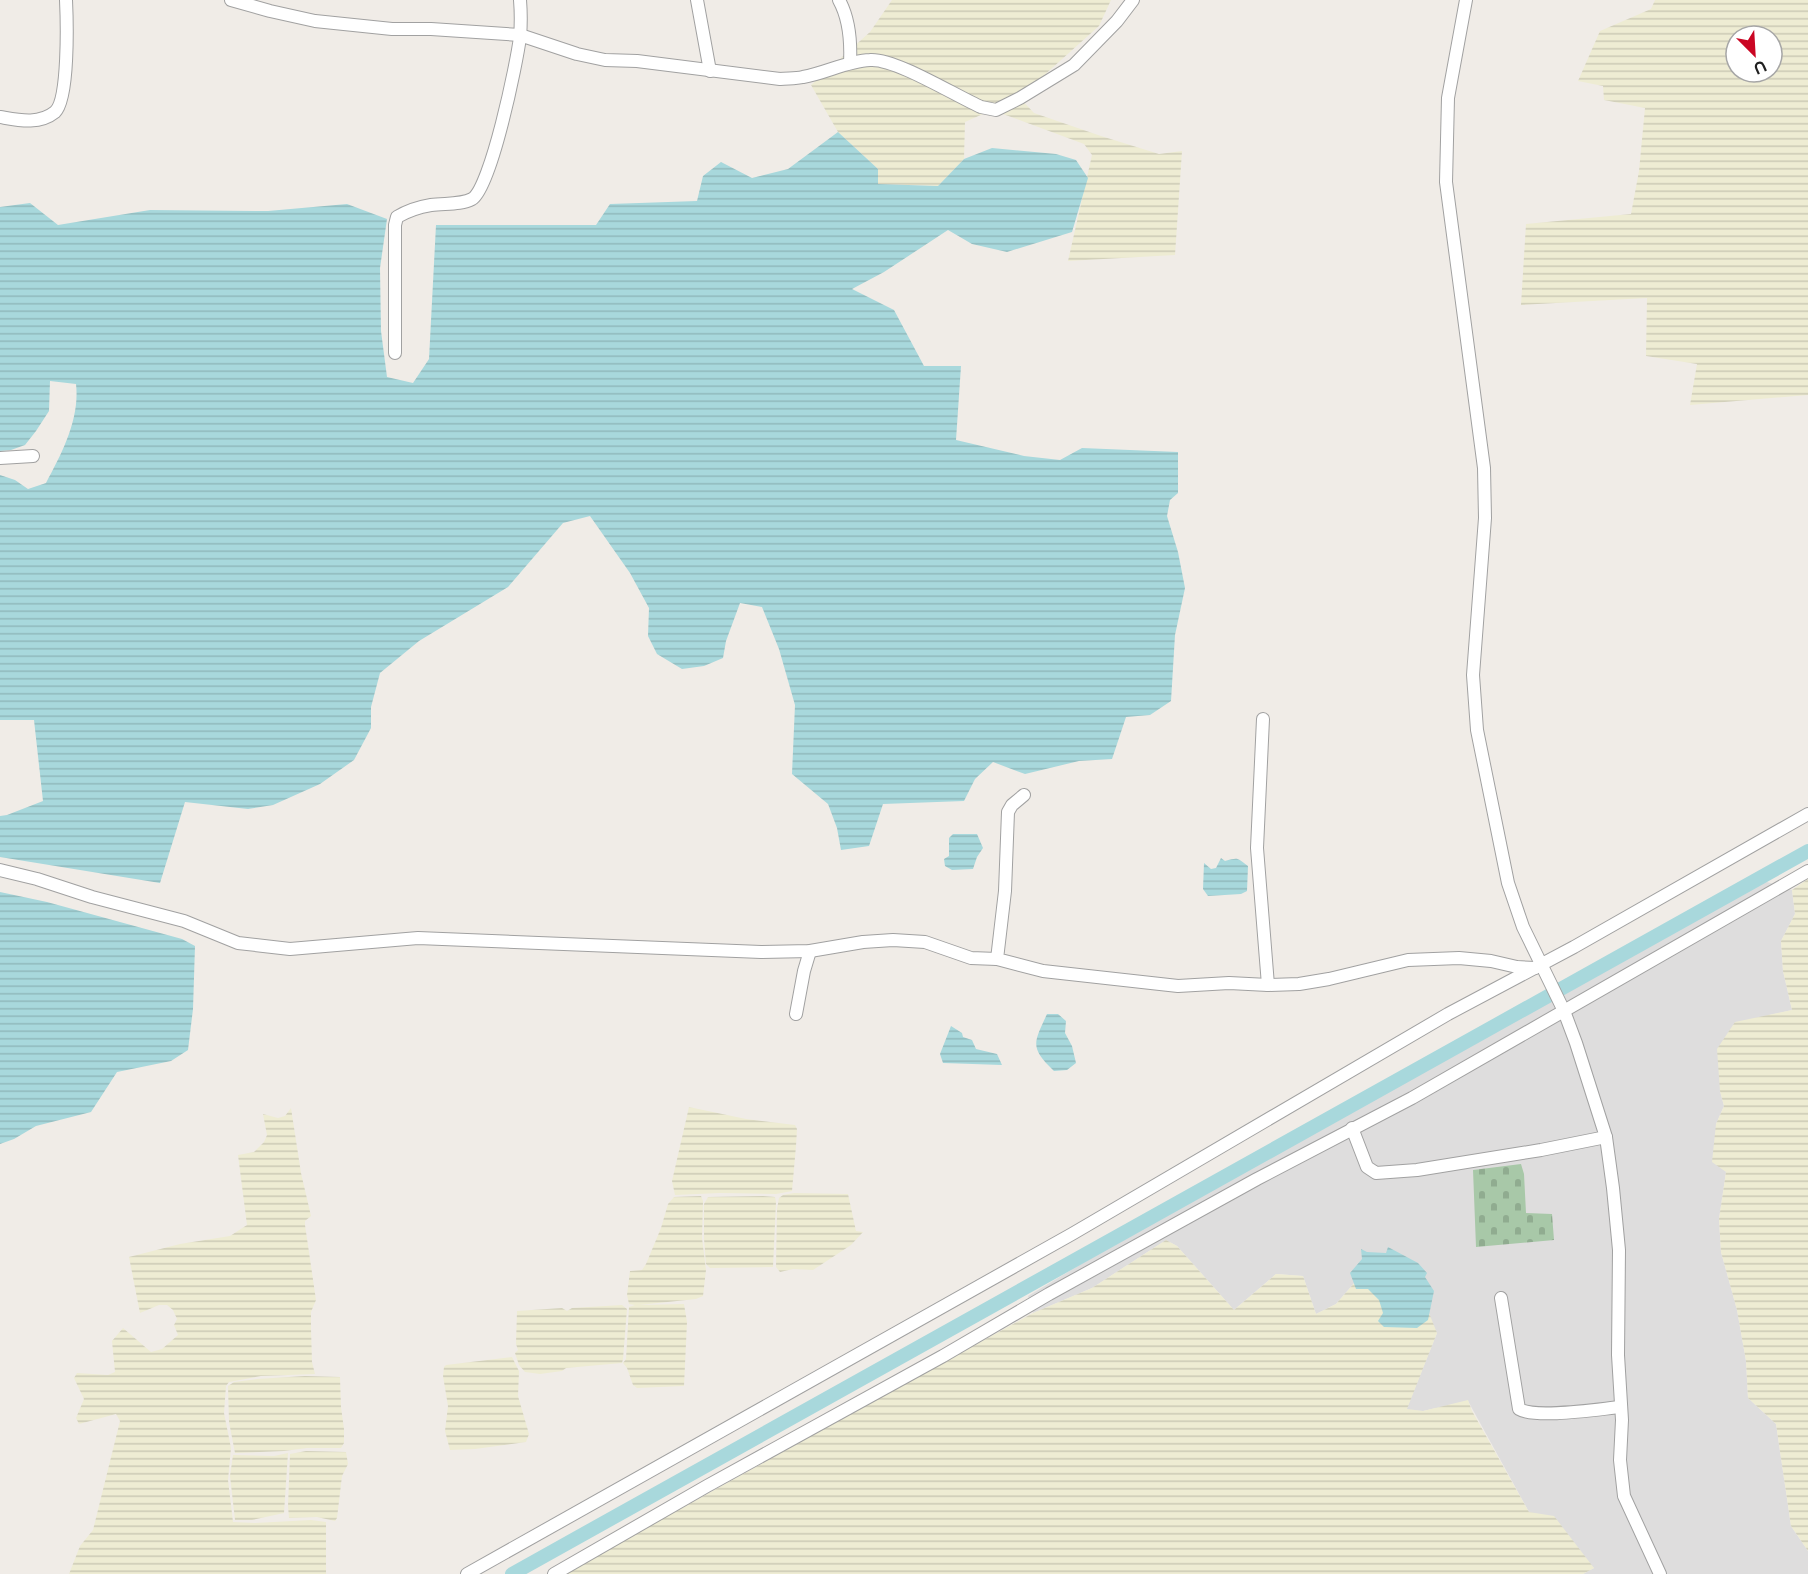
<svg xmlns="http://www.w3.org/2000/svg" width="1808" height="1574" viewBox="0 0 1808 1574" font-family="Raleway,sans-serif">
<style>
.residential{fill:#dedddd}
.farmland{fill:url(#farmland-rules);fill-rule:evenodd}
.cemetery{fill:url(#cemetery-stones)}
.water{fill:url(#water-rules)}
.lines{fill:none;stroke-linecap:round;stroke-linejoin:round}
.canal{stroke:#a8d8dc;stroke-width:14}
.minor-casing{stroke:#a1a1a1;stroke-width:14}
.minor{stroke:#fff;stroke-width:12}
</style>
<defs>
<pattern id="farmland-rules" width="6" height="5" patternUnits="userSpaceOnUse" patternTransform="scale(1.5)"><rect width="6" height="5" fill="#eeecd3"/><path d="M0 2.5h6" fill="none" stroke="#cccab5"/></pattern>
<pattern id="cemetery-stones" width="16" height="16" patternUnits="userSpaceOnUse" patternTransform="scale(1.5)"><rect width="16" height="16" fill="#a8c8a8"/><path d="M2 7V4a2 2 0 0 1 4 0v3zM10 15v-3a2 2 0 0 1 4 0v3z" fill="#90ac90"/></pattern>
<pattern id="water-rules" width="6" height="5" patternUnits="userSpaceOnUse" patternTransform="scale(1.5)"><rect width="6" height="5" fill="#a8d8dc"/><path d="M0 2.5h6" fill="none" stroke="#90b9bc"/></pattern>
</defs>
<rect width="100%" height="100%" fill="#f0ece7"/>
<path class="residential" d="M1764 881 1792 890 1795 914 1781 941 1783 971 1792 1010 1770 1015 1720 1091 1724 1106 1716 1124 1726 1172 1719 1219 1721 1252 1737 1310 1746 1361 1748 1398 1776 1424 1791 1526 1808 1551V1574H1583L1594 1568 1529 1512 1468 1401 1423 1411 1406 1410 1437 1333 1376 1258 1336 1304 1316 1314 1303 1276 1276 1274 1234 1310 1177 1246 1166 1240 1092 1288 1033 1313 1028 1296 1178 1206 1280 1142 1418 1070 1518 1010Z"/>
<g class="farmland">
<path d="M892 0H1111L1099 26 1041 78 1016 94 1034 113 1101 136 1159 154 1182 151 1175 255 1068 261 1092 155 1084 144 992 110 965 122 964 159 938 186 878 184V169L838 132 811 85 870 32Z"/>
<path d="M1655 0H1808V395L1690 405 1697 364 1646 356 1647 298 1521 305 1526 224 1631 214 1639 171 1645 108 1604 100 1603 86 1578 81 1600 31 1651 9ZM1736 36H1772V72H1736Z"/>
<path d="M1808 879V1551L1791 1526 1776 1424 1748 1398 1746 1361 1737 1310 1721 1252 1719 1219 1726 1172 1712 1162 1716 1124 1724 1106 1720 1091 1717 1049 1735 1022 1792 1010 1783 971 1781 941 1795 914 1792 890Z"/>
<path d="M689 1107 746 1119 795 1125 797 1129 796 1146 792 1191 776 1194 720 1193 675 1195 672 1181Z"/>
<path d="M291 1108 301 1173 311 1216 305 1221V1225L316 1300 311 1312V1329L312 1362 315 1374 261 1376 229 1382 226 1386 224 1413 231 1448 228 1480 233 1522 255 1523 311 1520 326 1522V1574H69L80 1546 93 1530 120 1421 116 1414 79 1424 76 1418 84 1399 74 1378 77 1373 108 1375 115 1372 112 1341 123 1328 151 1352 162 1349 178 1335 174 1325 177 1319 173 1310 167 1305H159L140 1313 129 1257 180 1244 230 1236 247 1225 238 1155 254 1152 264 1142 267 1135 263 1114 278 1118 285 1116Z"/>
<path d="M794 1193 848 1194 856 1231 863 1232 851 1245 813 1270 793 1269 780 1272 776 1267 777 1209 779 1198 783 1195Z"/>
<path d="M701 1196 703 1201 702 1238 706 1270 703 1296 696 1299 639 1305 684 1304 687 1322 684 1386 637 1388 633 1385 627 1368 623 1363 626 1359 629 1307 635 1305 629 1304 627 1295 630 1271 642 1270 646 1264 661 1228 668 1204 674 1197Z"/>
<path d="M763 1196 775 1197 776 1202 773 1267 710 1268 706 1264 704 1239V1204L708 1197Z"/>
<path d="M1166 1240 1177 1246 1234 1310 1276 1274 1303 1276 1316 1314 1336 1304 1376 1258H1407L1437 1333 1407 1409 1423 1411 1468 1400 1472 1411 1529 1512 1554 1516 1594 1568 1583 1574H563L1033 1313 1092 1288Z"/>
<path d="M622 1305 627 1309 623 1359 622 1363 566 1368 562 1371 540 1374 525 1372 519 1365 515 1353 518 1350 516 1344 517 1311 562 1308 567 1311 572 1308Z"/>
<path d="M512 1357 519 1371 518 1396 529 1434 526 1442 475 1449 450 1450 445 1431 448 1406 443 1376 444 1367 446 1365Z"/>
<path d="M305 1376 340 1377 341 1407 344 1429V1443L341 1448H307L284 1451 235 1453 229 1422 228 1386 234 1382 257 1379Z"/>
<path d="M306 1451 346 1452 348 1464 342 1476 337 1518 335 1521 317 1517 289 1518 288 1506 290 1454Z"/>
<path d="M288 1453 284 1513 252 1520H235L230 1476 233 1455 274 1456Z"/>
</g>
<path class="cemetery" d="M1521 1164 1524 1174 1526 1213 1552 1214 1554 1240 1476 1247 1473 1170Z"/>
<g class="water">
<path d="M838 132 878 169V184L938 186 964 159 992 148 1056 154 1076 160 1088 178 1072 232 1007 252 972 244 948 230 884 272 852 289 894 310 924 366H961L956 440 1024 456 1060 460 1082 448 1178 452V493L1170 500 1167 516 1178 552 1185 588 1175 635 1171 701 1150 715 1126 717 1112 759 1079 761 1025 774 993 762 975 779 964 801 883 804 869 846 841 850 837 828 828 804 792 774 795 705 779 649 762 607 740 603 726 641 723 658 704 666 682 669 657 654 648 636 649 608 630 573 590 516 563 523 508 587 419 641 380 673 371 707V728L354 760 320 784 273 805 248 809 185 802 160 883 0 857V816L7 815 43 801 34 720H0V475L15 480 28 489 46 483C62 453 80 419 76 384L50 381 49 411 36 431 25 445 11 450 0 451V207L30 203 58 225 150 210 268 211 347 204 387 219 380 268 381 331 387 377 413 383 429 359 436 225H596L610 204 697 201 703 176 721 162 752 178 788 169Z"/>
<path d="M953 834H977L983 848 977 857 973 869 952 870 945 866 944 859 949 856V838Z"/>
<path d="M1221 858 1225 861C1239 857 1237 858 1248 866L1247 891 1241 894 1208 896 1203 889 1204 863 1211 869 1216 868Z"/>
<path d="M0 892 47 902 182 939 195 946 193 1009 188 1050 171 1061 117 1072 91 1112 36 1126 14 1139 0 1144Z"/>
<path d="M1047 1014H1058L1066 1021 1065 1033 1072 1046 1076 1063 1067 1070 1054 1071C1029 1047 1034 1043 1047 1014Z"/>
<path d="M951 1026 962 1033 963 1037 972 1040 976 1049 997 1054 1002 1065 943 1063 940 1054Z"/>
<path d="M1388 1247 1418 1263 1427 1273 1425 1277 1434 1291 1428 1320 1417 1328 1384 1327 1378 1321 1383 1313 1379 1300 1368 1289H1356L1350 1273 1362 1259 1361 1249 1367 1252 1386 1253Z"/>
</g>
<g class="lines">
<path class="canal" d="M512 1574 1808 851"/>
<defs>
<g id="minor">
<path d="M231 0 270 11 315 21 392 29H431L520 35 577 54 605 60 637 61 780 79C787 78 795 79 803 77 826 73 847 61 870 60 895 58 956 96 981 107L996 110 1020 98 1074 65 1117 21 1133 0"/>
<path d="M697 0 710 71"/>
<path d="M839 0C849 18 851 43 850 63"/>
<path d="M1466 0 1448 98 1446 182 1484 468 1485 518 1473 675 1477 730 1508 883 1523 927 1564 1011 1576 1043 1606 1137 1613 1188 1619 1250 1618 1355 1622 1420 1620 1460 1624 1496 1660 1574"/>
<path d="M0 117C18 120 39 125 55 112 69 99 67 21 66 0"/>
<path d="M395 353V225L397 217C407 211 419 207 431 205 444 203 461 205 472 199 491 188 517 62 520 37 521 25 521 12 520 0"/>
<path d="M0 458 33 456"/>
<path d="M1263 719 1257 848 1268 985"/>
<path d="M1024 795 1012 805 1008 812 1005 891 997 959 1043 971 1178 986 1229 983 1268 985 1299 984 1329 979 1408 960 1459 958 1491 961 1517 967 1535 968"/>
<path d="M0 870 37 879 92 897 184 921 238 943 290 949 418 938 761 952 810 951 863 942 893 940 925 942 971 958 997 959"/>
<path d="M796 1014 804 971 810 951"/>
<path d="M1352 1128 1367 1167 1376 1173 1417 1170 1541 1150 1606 1137"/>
<path d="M1501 1298 1519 1409C1535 1419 1599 1409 1621 1407"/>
<path d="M467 1574 1072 1234 1448 1014 1574 947 1808 814"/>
<path d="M554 1574 707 1486 943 1356 1049 1294 1257 1179 1412 1098 1808 871"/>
</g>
</defs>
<use href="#minor" class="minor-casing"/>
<use href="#minor" class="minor"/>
</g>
<g transform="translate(1754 54) rotate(156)"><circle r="28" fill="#ffffff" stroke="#a6a6a6" stroke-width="1.5"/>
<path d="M0-4.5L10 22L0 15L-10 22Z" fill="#ca0623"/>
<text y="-9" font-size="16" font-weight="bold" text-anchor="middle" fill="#202020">U</text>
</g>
</svg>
